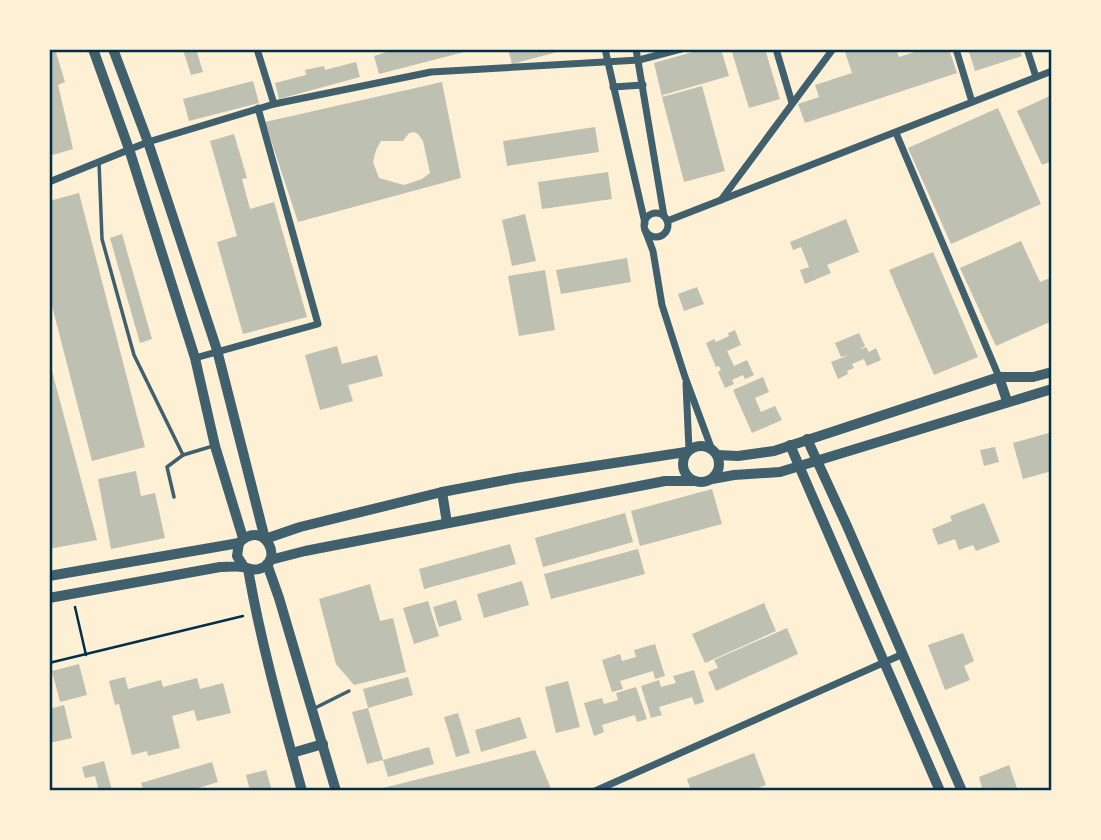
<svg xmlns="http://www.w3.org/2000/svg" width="1101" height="840" viewBox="0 0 1101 840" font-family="'Crimson Pro',serif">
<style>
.building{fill:#bec0b2;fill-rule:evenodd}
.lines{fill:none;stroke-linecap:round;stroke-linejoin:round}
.path{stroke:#003049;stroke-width:2.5}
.service{stroke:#3f606c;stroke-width:3.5}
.minor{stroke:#3f606c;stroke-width:7}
.tertiary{stroke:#3f606c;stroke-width:10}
.neatline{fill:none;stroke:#003049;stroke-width:2.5}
</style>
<rect width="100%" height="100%" fill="#fdf0d5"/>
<g class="building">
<path d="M49 49H55L65 82 58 85 73 149 49 156Z"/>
<path d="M186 49H196L203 72 191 75 183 50Z"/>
<path d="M393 49H471L472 50 379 74 374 56 393 50Z"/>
<path d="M508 49H565V50L512 64Z"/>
<path d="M703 49H721L729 76 663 95 662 97 702 86 725 171 684 182 662 97 654 63Z"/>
<path d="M731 49H765L780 99 749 108Z"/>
<path d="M854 49H896L899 57 924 49H949L957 73 805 123 798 104 819 97 815 85 852 73 845 52Z"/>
<path d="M968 49H1019L1022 56 975 71Z"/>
<path d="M356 62 360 77 279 99 275 83 306 75 305 70 324 66 325 70Z"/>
<path d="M253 81 259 103 189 121 183 99Z"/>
<path d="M442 82 461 178 298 222 265 122ZM414 132 418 134 423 141 430 173 422 179 404 185 379 178 373 162 376 150 381 141H403L409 133Z"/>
<path d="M1052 95V161L1042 165 1017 111Z"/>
<path d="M998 108 1041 204 951 244 908 148Z"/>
<path d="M595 127 599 152 507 166 503 141Z"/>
<path d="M234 134 247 178 242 179 250 209 274 202 307 317 243 334 217 242 237 236 210 141Z"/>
<path d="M608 172 612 199 542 209 538 182Z"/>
<path d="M79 193 145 447 92 461 51 302H49V201Z"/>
<path d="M525 214 536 261 512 266 502 220Z"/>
<path d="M846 219 859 252 827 265 831 273 805 284 800 270 809 267 801 247 793 250 790 242Z"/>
<path d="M122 234 152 339 140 343 110 238Z"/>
<path d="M1021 241 1040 282 1052 277V321L996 346 960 268Z"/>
<path d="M933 252 978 357 934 375 889 270Z"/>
<path d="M627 258 631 282 561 294 556 270Z"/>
<path d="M545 270 555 330 519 336 508 276Z"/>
<path d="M697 287 704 304 684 311 678 294Z"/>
<path d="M735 330 741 345 727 351 734 366 747 360 754 375 745 379 743 375 732 380 734 384 725 388 718 372 721 370 719 366 716 367 706 343 714 339 716 342 729 336 728 333Z"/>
<path d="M859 333 865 346 859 350 866 347 869 352 876 348 881 360 867 366 864 359 852 364 854 368 847 371 848 374 838 379 831 362 849 355 841 357 835 343Z"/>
<path d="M337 346 342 364 377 355 383 376 348 385 353 401 320 410 305 355Z"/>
<path d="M49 360 97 540 49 549Z"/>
<path d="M763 377 769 392 755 398 761 412 775 406 782 420 752 433 733 390Z"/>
<path d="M1052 432V471L1023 479 1013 443Z"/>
<path d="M995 447 999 462 984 466 980 450Z"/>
<path d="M136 471 141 496 155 493 165 538 111 549 98 479Z"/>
<path d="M712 489 722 524 640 546 631 511Z"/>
<path d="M984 503 1000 542 976 551 973 545 959 550 955 539 938 545 932 529 952 521 950 516Z"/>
<path d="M625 513 633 542 543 567 535 538Z"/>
<path d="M510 544 516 564 424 589 419 569Z"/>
<path d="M638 549 645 574 551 599 544 574Z"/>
<path d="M522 581 529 605 484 618 477 594Z"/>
<path d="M370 584 380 621 393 618 406 672 354 685 336 664 319 599Z"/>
<path d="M456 600 462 620 439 627 433 607Z"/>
<path d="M428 601 439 636 414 644 403 608Z"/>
<path d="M764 603 776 631 705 663 692 634Z"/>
<path d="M787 628 798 654 716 691 708 672 718 668 714 660Z"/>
<path d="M963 633 974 661 964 666 970 680 945 690 928 645Z"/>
<path d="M655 644 665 676 655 679 653 671 620 681 623 689 612 692 602 660 620 654 622 661 636 657 634 650Z"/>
<path d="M79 664 87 695 60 702 52 671Z"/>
<path d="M694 670 704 702 695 705 692 697 659 707 662 715 651 718 641 686 659 680 661 687 676 683 673 676Z"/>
<path d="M125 677 128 689 161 680 163 687 197 678 200 689 223 683 231 713 197 721 194 710 172 716 180 748 148 756 147 751 132 755 119 704 115 705 109 681Z"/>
<path d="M408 677 413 695 368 708 363 689Z"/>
<path d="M568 681 580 727 556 733 545 687Z"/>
<path d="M636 687 647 719 637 722 635 715 602 725 604 732 594 736 584 703 602 698 604 704 618 700 616 693Z"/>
<path d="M64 705 72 738 49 743V709Z"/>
<path d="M368 708 383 760 429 747 434 764 388 777 383 760 367 764 352 712Z"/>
<path d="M458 713 470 753 456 757 444 717Z"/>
<path d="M520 717 527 738 481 752 475 730Z"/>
<path d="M535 750 552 791H375V790Z"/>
<path d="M754 753 766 785 750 791H691L687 779Z"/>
<path d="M104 761 112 790 99 791 95 776 85 778 82 767Z"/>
<path d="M212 762 218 782 189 791H144L141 783Z"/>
<path d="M1009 765 1018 791H983L979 777Z"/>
<path d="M266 770 272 791H250L246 775Z"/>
</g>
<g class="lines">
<g class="path">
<path d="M75 607 86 655"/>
<path d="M49 663 243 616"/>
</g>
<g class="service">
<path d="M99 162 102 239 134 355 183 455"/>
<path d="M174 497 167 467 183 455 213 446"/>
<path d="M315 708 349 691"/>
</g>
<g class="minor">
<path d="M257 49 274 104"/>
<path d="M605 49 645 223"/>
<path d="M636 49 664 216"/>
<path d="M776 49 792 103"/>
<path d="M956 49 972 102"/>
<path d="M1027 49 1036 77"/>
<path d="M613 87 643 85"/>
<path d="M896 133 999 377"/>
<path d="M49 182 148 142 274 104 431 72 639 60 681 49"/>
<path d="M721 200 1052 71"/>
<circle cx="656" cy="225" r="12"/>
<path d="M667 221 721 200 833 49"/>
<path d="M645 230 653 251 662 305 685 377 712 450"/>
<path d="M195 358 318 324 258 108"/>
<path d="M686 384 689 450"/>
<path d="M595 791 903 654"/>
</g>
<g class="tertiary">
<path d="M93 49 129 149 195 358 215 446 243 538"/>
<path d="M113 49 148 142 217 350 265 539 300 527 442 492 516 478 686 452"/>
<path d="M999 377 1007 401"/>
<path d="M807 439 847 526 962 791"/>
<path d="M790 445 940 791"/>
<circle cx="701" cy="464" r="18"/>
<path d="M717 455 738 456 774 451 999 377H1033L1052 372"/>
<path d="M712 479 734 475 780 472 1052 389"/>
<path d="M442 492 447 523"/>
<path d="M270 560 305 551 665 481H694"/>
<path d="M267 564 279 598 336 791"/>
<path d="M248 569C261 644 282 718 302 791"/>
<path d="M49 576 239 543"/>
<path d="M49 598 220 567C227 567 236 566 243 567 249 568 252 571 259 569 286 562 264 517 239 543L237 556 244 567"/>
<path d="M292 753 323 744"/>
</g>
</g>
<rect width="1101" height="840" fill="none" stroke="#fdf0d5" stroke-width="102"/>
<rect x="51" y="51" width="999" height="738" class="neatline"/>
</svg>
